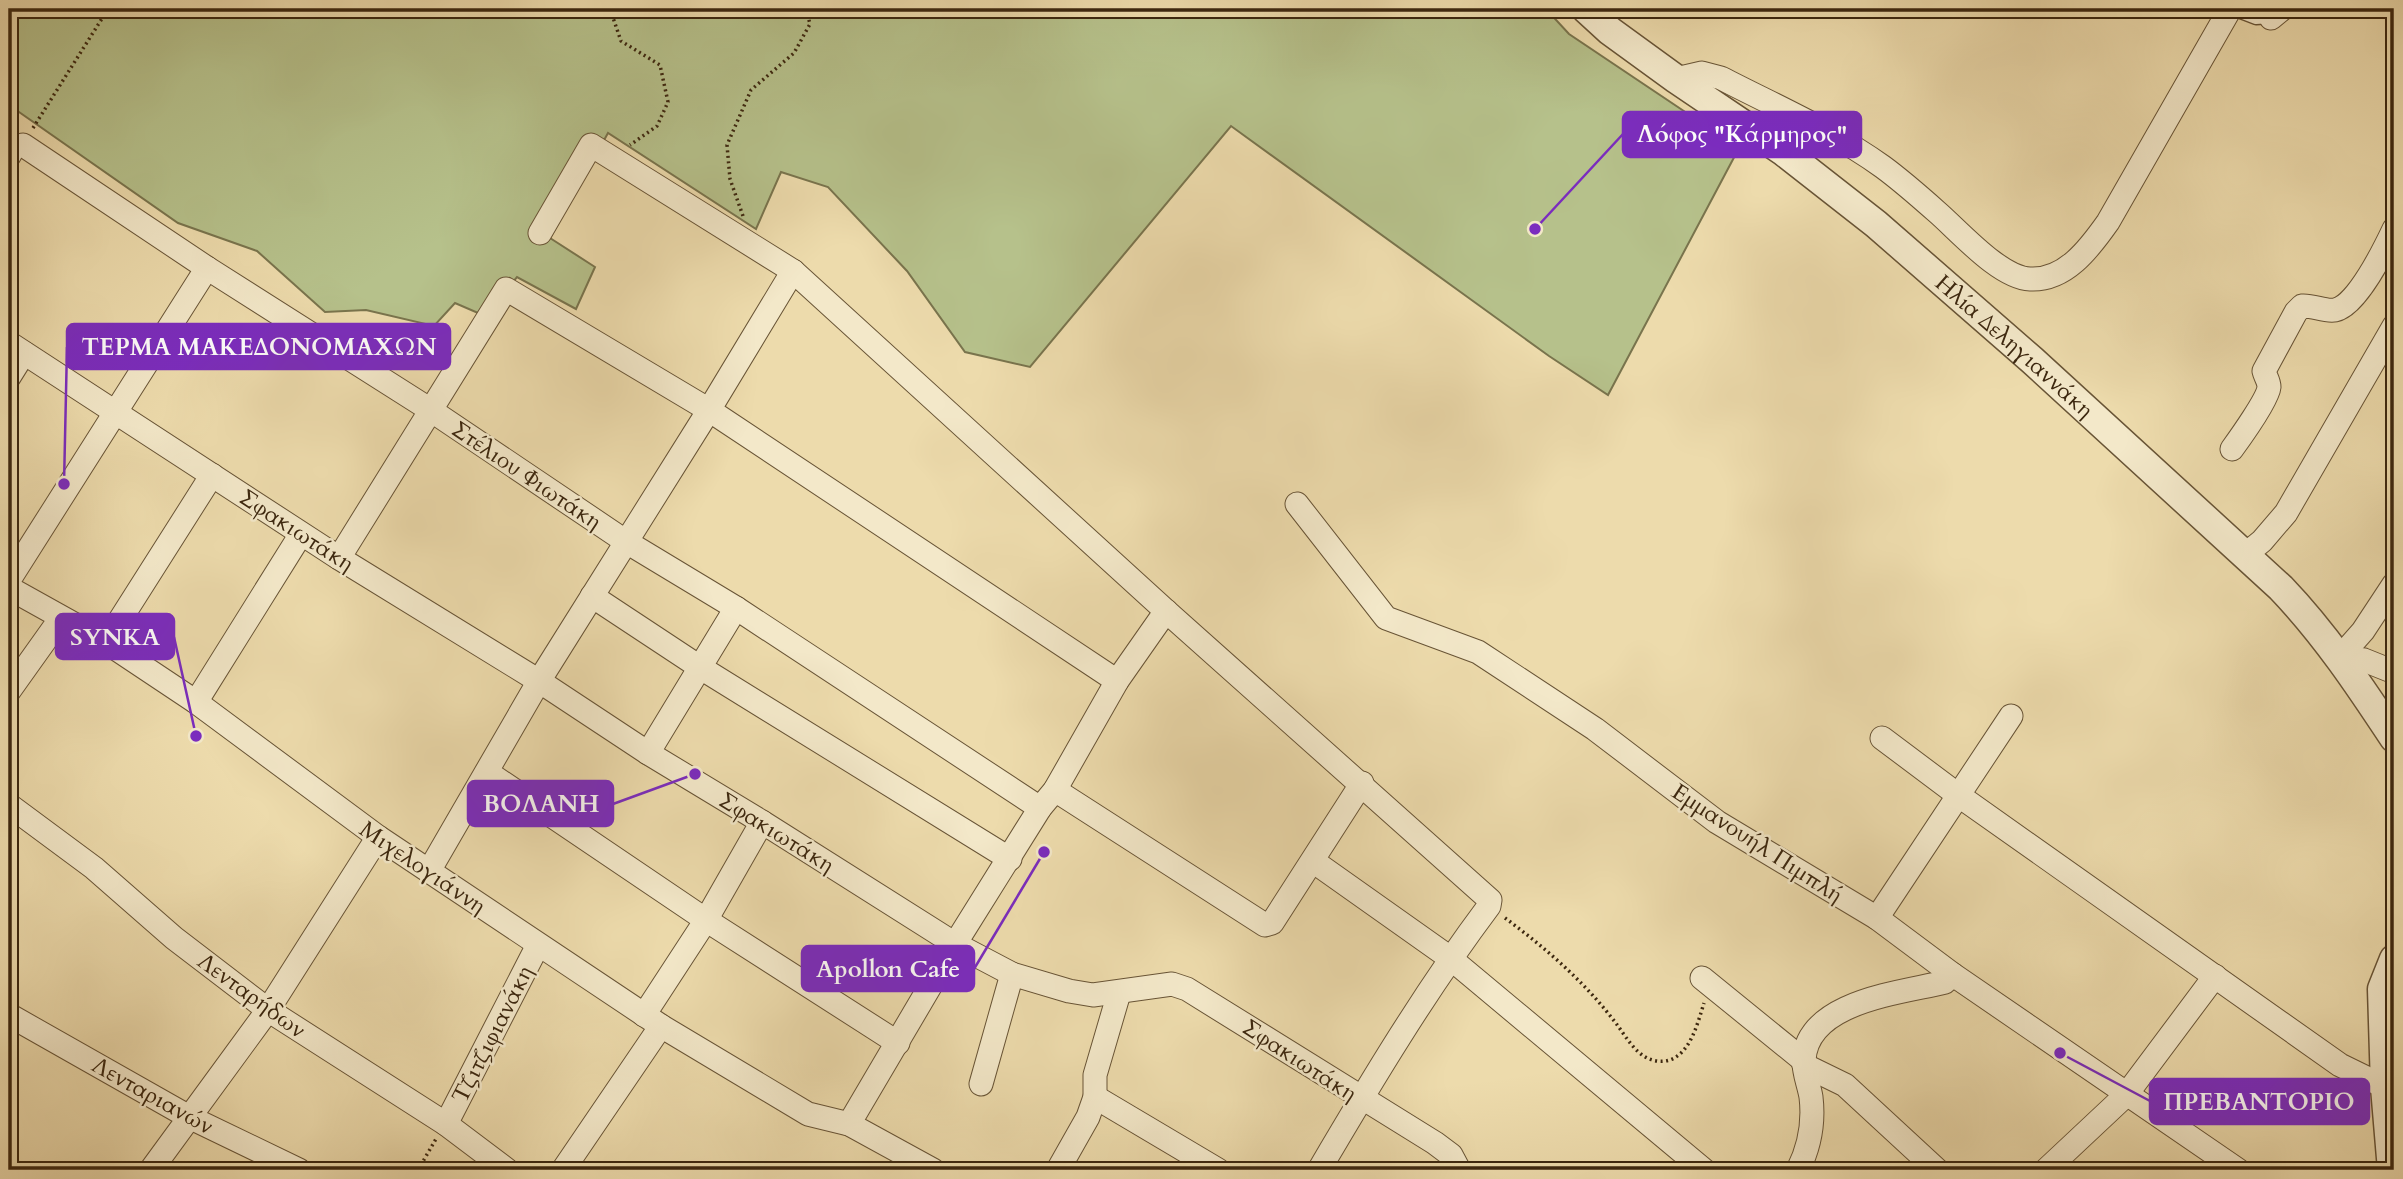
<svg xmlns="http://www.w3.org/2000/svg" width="2403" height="1179" viewBox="0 0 2403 1179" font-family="Cardo,serif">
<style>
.green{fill:#b6c18b;stroke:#79744d;stroke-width:2}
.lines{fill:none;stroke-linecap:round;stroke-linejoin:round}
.service-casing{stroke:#685436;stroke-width:13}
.minor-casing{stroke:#685436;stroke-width:25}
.tertiary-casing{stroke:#685436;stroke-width:31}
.path{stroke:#3c270f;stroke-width:3.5;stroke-dasharray:2 3.5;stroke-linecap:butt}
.service{stroke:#f3e8c9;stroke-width:10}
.minor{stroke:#f3e8c9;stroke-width:23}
.tertiary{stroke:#f3e8c9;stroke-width:28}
.labels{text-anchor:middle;stroke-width:5;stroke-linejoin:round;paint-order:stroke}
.street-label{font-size:23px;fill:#3c270f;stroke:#f3e8c9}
.leader{fill:none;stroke:#7b2cbf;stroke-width:2.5}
.callout-dot{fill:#7b2cbf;stroke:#f3e8c9;stroke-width:2.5}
.callout{fill:#7b2cbf;stroke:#7b2cbf;stroke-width:2.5}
.callout-label{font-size:24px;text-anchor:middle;font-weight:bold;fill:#fff}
</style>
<rect width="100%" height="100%" fill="#eddbac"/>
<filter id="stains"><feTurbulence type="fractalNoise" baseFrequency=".00286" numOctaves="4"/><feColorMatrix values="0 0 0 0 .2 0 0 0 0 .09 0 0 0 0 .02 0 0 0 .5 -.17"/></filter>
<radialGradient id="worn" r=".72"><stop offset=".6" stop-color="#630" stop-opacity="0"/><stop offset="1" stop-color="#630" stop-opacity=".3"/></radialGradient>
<path class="green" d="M9 9H1546L1569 34 1739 148 1608 395 1549 356 1231 126 1030 367 965 352 907 271 828 187 781 172 756 229 608 133 550 238 595 267 576 309 517 277 485 316 455 303 434 326 366 310 325 312 257 251 178 223 9 105Z"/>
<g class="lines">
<defs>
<path id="service" d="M2230 9 2256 19 2271 18"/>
<g id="minor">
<path d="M2271 18 2282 9"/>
<path d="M1676 79 1702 73 1721 78C1775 106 1833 131 1883 167 1902 181 1919 196 1937 212 1959 231 2000 278 2030 279 2065 281 2089 249 2108 222L2230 9"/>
<path d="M9 156 14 147 23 145 207 268 429 409 625 541 736 608 1040 808"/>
<path d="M540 233 591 145 793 271 1166 611 1490 900 1489 906C1426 990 1372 1080 1319 1170"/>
<path d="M9 343 339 558 539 681 648 753 762 822 955 944 1012 974 1069 991 1093 995 1172 984 1187 989 1435 1143 1451 1155 1459 1170"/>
<path d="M9 377 24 353"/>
<path d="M2232 449C2240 438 2268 399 2269 387 2269 381 2265 376 2264 371L2296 312 2302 306C2313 305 2325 312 2335 310 2357 306 2385 248 2394 229"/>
<path d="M1297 504 1386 618 1478 652 1595 729 1717 822 1877 918 1952 974 2238 1170"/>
<path d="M2246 554 2262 541 2286 513 2394 326"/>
<path d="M339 558 506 289 709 410 1117 681"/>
<path d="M9 580 207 268"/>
<path d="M9 588 106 642 196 702 378 837 661 1026 808 1114 849 1124 933 1170"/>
<path d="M592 596 701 668 1010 859"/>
<path d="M106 642 212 475"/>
<path d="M2340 657 2363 631 2394 584"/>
<path d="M2340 657 2364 660 2394 672"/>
<path d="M9 691 61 618"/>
<path d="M196 702 301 534"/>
<path d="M1882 738 1958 795 2340 1065 2385 1087"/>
<path d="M648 753 736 608"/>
<path d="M487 772 706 920 898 1043"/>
<path d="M1055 790 1265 925 1272 923 1362 783"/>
<path d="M9 805 94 868 174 938 268 1010 446 1124 507 1170"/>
<path d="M1313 861 1450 958 1704 1170"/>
<path d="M429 871 539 681 709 410 793 271"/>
<path d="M1877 918 2011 716"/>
<path d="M1702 978 1803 1060"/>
<path d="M9 1015 189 1117 299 1170"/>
<path d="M644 1015 706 920 762 822"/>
<path d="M1804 1065 1845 1085 1937 1170"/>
<path d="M981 1084 1012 974"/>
<path d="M1095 1097 1218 1170"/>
<path d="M446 1124 538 945"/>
<path d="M849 1124 955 944 1040 808 1055 790 1117 681 1166 611"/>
<path d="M151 1170 268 1010 378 837"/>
<path d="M563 1170 661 1026"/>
<path d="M1058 1170 1088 1117 1095 1097V1075L1119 993"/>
<path d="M1798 1170C1809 1148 1814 1122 1811 1097 1809 1085 1803 1071 1804 1060 1807 1001 1901 993 1945 982L1952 974"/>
<path d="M2046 1170 2126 1095 2215 976"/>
</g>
<g id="tertiary">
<path id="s1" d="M1586 9 1610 31 1676 79 1784 152 1876 224 2032 360 2281 588C2325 634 2359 685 2394 738"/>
<path d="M2392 1170 2385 1087 2382 989 2394 959"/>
</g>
</defs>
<use href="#service" class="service-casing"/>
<use href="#minor" class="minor-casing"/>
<use href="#tertiary" class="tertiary-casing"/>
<g class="path">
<path d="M610 9 621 41 660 65 668 102 657 126 630 145"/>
<path d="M33 128 108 9"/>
<path d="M743 216 730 179 727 145 751 90 794 53 810 24 806 9"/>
<path d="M1505 918C1547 949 1587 984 1618 1026 1628 1040 1639 1059 1657 1061 1688 1065 1697 1025 1704 1003"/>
<path d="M418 1170 436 1139"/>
</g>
<use href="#service" class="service"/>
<use href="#minor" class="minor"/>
<use href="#tertiary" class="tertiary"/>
</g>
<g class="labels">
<g class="street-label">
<text dy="8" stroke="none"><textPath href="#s1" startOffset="546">Ηλία Δεληγιαννάκη</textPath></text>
<text transform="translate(527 475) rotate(34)" y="8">Στέλιου Φιωτάκη</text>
<text transform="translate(297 530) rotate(33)" y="8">Σφακιωτάκη</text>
<text transform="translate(777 832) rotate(32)" y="8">Σφακιωτάκη</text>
<text transform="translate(1758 843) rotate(33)" y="8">Εµµανουήλ Πιµπλή</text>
<text transform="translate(423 867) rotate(34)" y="8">Μιχελογιάννη</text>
<text transform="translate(252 995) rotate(36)" y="8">Λενταρήδων</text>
<text transform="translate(492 1034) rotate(-63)" y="8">Τζιτζιφιανάκη</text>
<text transform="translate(1300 1060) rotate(33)" y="8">Σφακιωτάκη</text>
<text transform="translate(153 1095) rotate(29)" y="8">Λενταριανών</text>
</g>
</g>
<path class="leader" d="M1535 229L1623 134M64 484L67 347M196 736L174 637M695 774L613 804M1044 852L974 969M2060 1053L2150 1101"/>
<g class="callout-dot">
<circle cx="1535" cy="229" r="7"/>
<circle cx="64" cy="484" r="7"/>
<circle cx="196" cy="736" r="7"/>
<circle cx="695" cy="774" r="7"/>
<circle cx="1044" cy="852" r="7"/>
<circle cx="2060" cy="1053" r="7"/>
</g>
<g class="callout">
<rect x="1623" y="112" width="238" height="45" rx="7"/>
<rect x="67" y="324" width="383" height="45" rx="7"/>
<rect x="56" y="614" width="118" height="45" rx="7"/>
<rect x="468" y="781" width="145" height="45" rx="7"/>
<rect x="802" y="946" width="172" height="45" rx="7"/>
<rect x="2150" y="1079" width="219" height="45" rx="7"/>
</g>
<g class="callout-label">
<text x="1742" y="142">Λόφος "Κάρμηρος"</text>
<text x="259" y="355">ΤΕΡΜΑ ΜΑΚΕΔΟΝΟΜΑΧΩΝ</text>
<text x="115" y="645">SYNKA</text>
<text x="541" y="812">ΒΟΛΑΝΗ</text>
<text x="888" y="977">Apollon Cafe</text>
<text x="2259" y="1110">ΠΡΕΒΑΝΤΟΡΙΟ</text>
</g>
<rect width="2403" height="1179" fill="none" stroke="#eddbac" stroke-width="35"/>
<rect x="10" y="10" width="2382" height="1158" fill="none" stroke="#3c270f" stroke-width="3.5"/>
<rect x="18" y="18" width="2368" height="1144" fill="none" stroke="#3c270f" stroke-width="2"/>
<rect width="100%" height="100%" filter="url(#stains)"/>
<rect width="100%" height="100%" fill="url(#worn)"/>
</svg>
